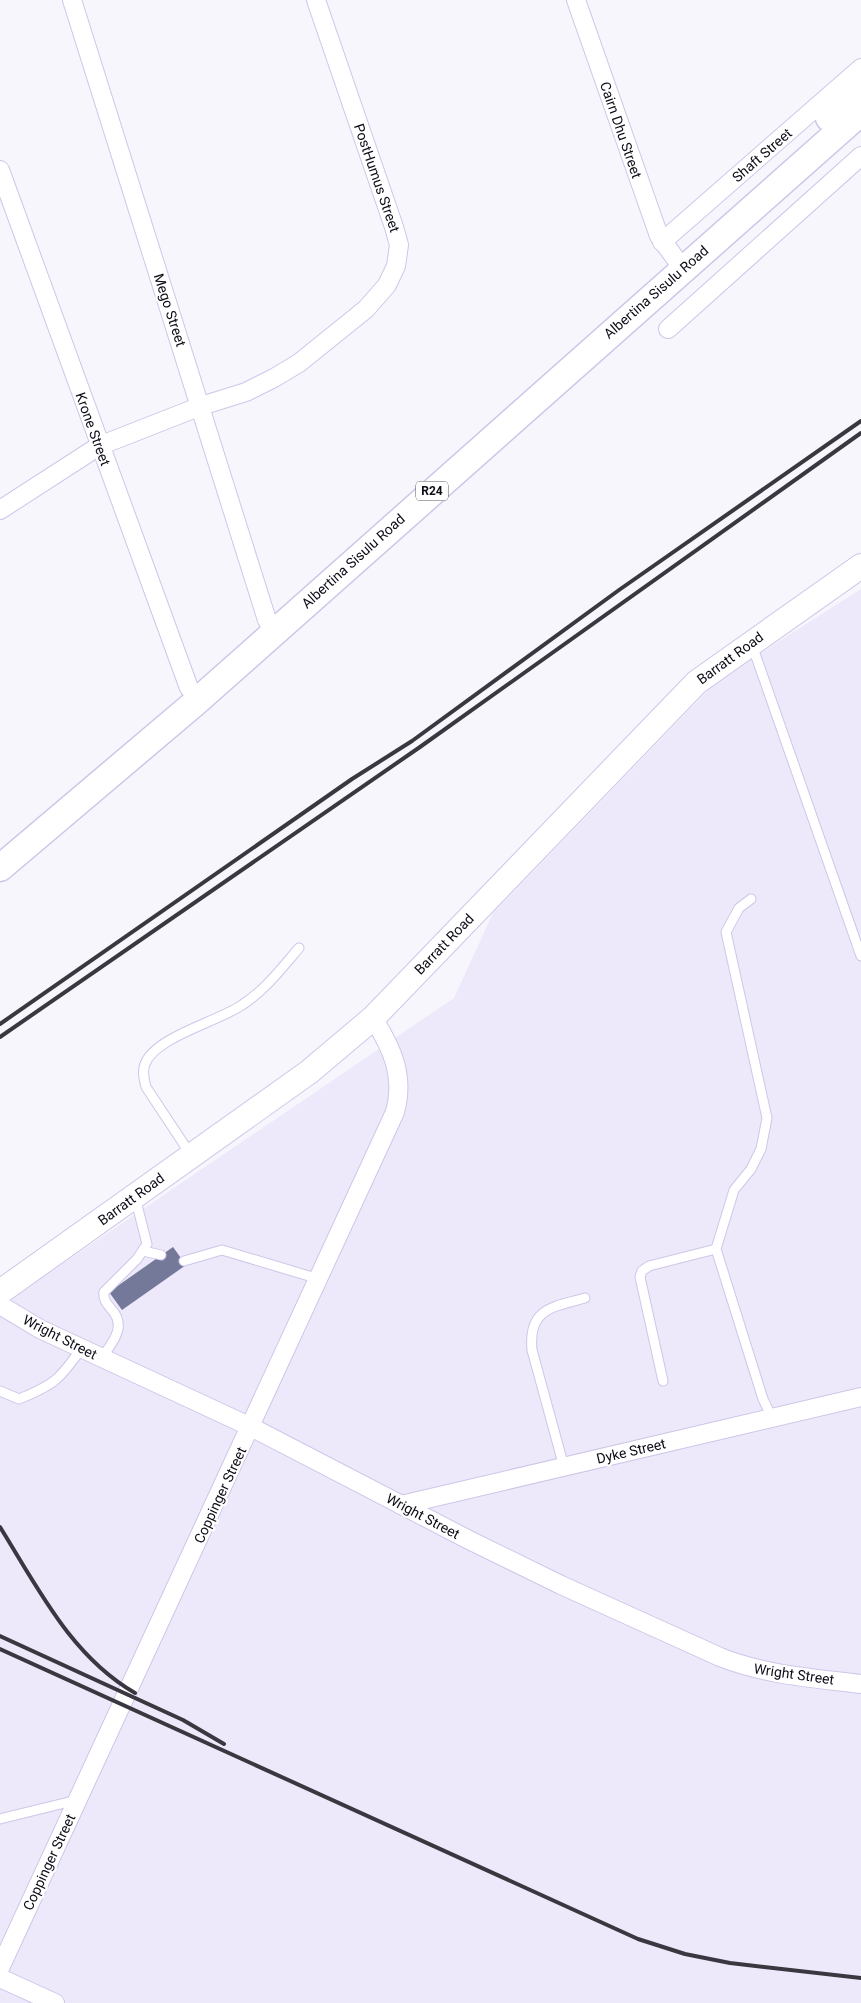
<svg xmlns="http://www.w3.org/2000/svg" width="861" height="2003" viewBox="0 0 861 2003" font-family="Roboto,sans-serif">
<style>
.built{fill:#ede9fa}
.building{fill:#757999}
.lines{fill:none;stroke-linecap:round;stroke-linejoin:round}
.service-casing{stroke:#cec6e9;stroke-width:11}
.minor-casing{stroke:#cec6e9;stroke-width:20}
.secondary-casing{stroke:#cec6e9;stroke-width:26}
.primary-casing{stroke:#cec6e9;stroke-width:29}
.service{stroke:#fff;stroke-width:9}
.minor{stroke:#fff;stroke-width:18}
.secondary{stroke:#fff;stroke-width:24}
.primary{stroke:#fff;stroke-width:26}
.rail{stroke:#3a3741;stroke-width:4}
.labels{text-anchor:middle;stroke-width:4.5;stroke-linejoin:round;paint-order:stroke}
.shield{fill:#fff;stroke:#56545c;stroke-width:1}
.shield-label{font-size:12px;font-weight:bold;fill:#0e0b16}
.street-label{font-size:14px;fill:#0e0b16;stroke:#fff}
</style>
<rect width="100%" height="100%" fill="#f7f6fd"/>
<path class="built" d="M861 589V2003H0V1306L454 998 493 913 717 681Z"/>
<path class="building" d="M173 1247 186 1265 122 1310 109 1292Z"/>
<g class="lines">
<defs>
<g id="service">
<path d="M752 645 861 956"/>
<path d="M751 899 739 908 726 932 767 1118 761 1149 751 1169 734 1190 716 1249 763 1399 772 1418"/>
<path d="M191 1155 146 1087C144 1079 142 1071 145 1064 155 1037 217 1022 242 1005 264 991 281 969 299 948"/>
<path d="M143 1251 161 1255"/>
<path d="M184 1261 222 1250 319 1279"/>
<path d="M101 1359C112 1343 127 1327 112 1310 107 1304 103 1300 104 1292L137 1259 147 1244 135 1197"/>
<path d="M663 1381 640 1277 642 1271 649 1266 716 1249"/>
<path d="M0 1391 19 1399C54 1385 60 1379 81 1349"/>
<path d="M564 1467 532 1350C528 1308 553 1307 585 1298"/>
<path d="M0 1819 77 1800"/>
</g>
<g id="minor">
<path d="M72 0 267 620 274 632"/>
<path d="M576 0 659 236 683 269"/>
<path d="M0 170 189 688"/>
<path d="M662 242 861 68"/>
<path d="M668 329 861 156"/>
<path d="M0 510 99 446 201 406 246 392 274 378 299 363 366 309 387 285 396 266 399 245 394 227 316 0"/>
<path d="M0 1305 40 1329 251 1427 469 1540 561 1585 720 1657C765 1675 813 1678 861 1684"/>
<path d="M401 1505 861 1397"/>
<path d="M0 1968 395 1112C405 1076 392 1048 373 1018"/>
<path d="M0 1978 55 2003"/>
</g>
<path id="secondary" d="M0 1292 309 1072 373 1018 697 682 861 566"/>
<g id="primary">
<path d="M829 118 861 90"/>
<path d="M0 868 196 702 861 112"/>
</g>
</defs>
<use href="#service" class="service-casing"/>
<use href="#minor" class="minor-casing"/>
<use href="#secondary" class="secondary-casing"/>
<use href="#primary" class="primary-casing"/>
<use href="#service" class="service"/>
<use href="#minor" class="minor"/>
<use href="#secondary" class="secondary"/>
<use href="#primary" class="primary"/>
<g class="rail">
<path d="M0 1024 352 779 412 741 619 590 861 421"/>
<path d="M0 1037 420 747 861 433"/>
<path d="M0 1527C38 1588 71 1656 135 1693"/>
<path d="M0 1636 183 1720 224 1744"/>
<path d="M0 1649 638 1939 685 1954 730 1963 861 1978"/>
</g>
</g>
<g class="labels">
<rect class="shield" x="416" y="481.5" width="32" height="19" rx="4"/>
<g class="shield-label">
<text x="432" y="495">R24</text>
</g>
<g class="street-label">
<text transform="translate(621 130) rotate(71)" y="5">Cairn Dhu Street</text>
<text transform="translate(762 155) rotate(-41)" y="5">Shaft Street</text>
<text transform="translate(377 178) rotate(71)" y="5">PostHumus Street</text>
<text transform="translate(656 292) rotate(-41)" y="5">Albertina Sisulu Road</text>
<text transform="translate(170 310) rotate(72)" y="5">Mego Street</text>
<text transform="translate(93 429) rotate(70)" y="5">Krone Street</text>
<text transform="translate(353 561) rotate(-42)" y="5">Albertina Sisulu Road</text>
<text transform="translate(730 658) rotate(-36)" y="5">Barratt Road</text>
<text transform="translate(444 944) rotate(-46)" y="5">Barratt Road</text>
<text transform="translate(131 1199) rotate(-36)" y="5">Barratt Road</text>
<text transform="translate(60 1337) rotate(27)" y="5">Wright Street</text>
<text transform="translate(631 1451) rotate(-13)" y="5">Dyke Street</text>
<text transform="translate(220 1495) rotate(-65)" y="5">Coppinger Street</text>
<text transform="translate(423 1516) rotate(28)" y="5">Wright Street</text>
<text transform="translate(794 1674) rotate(8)" y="5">Wright Street</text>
<text transform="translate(49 1862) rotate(-65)" y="5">Coppinger Street</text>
</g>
</g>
</svg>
